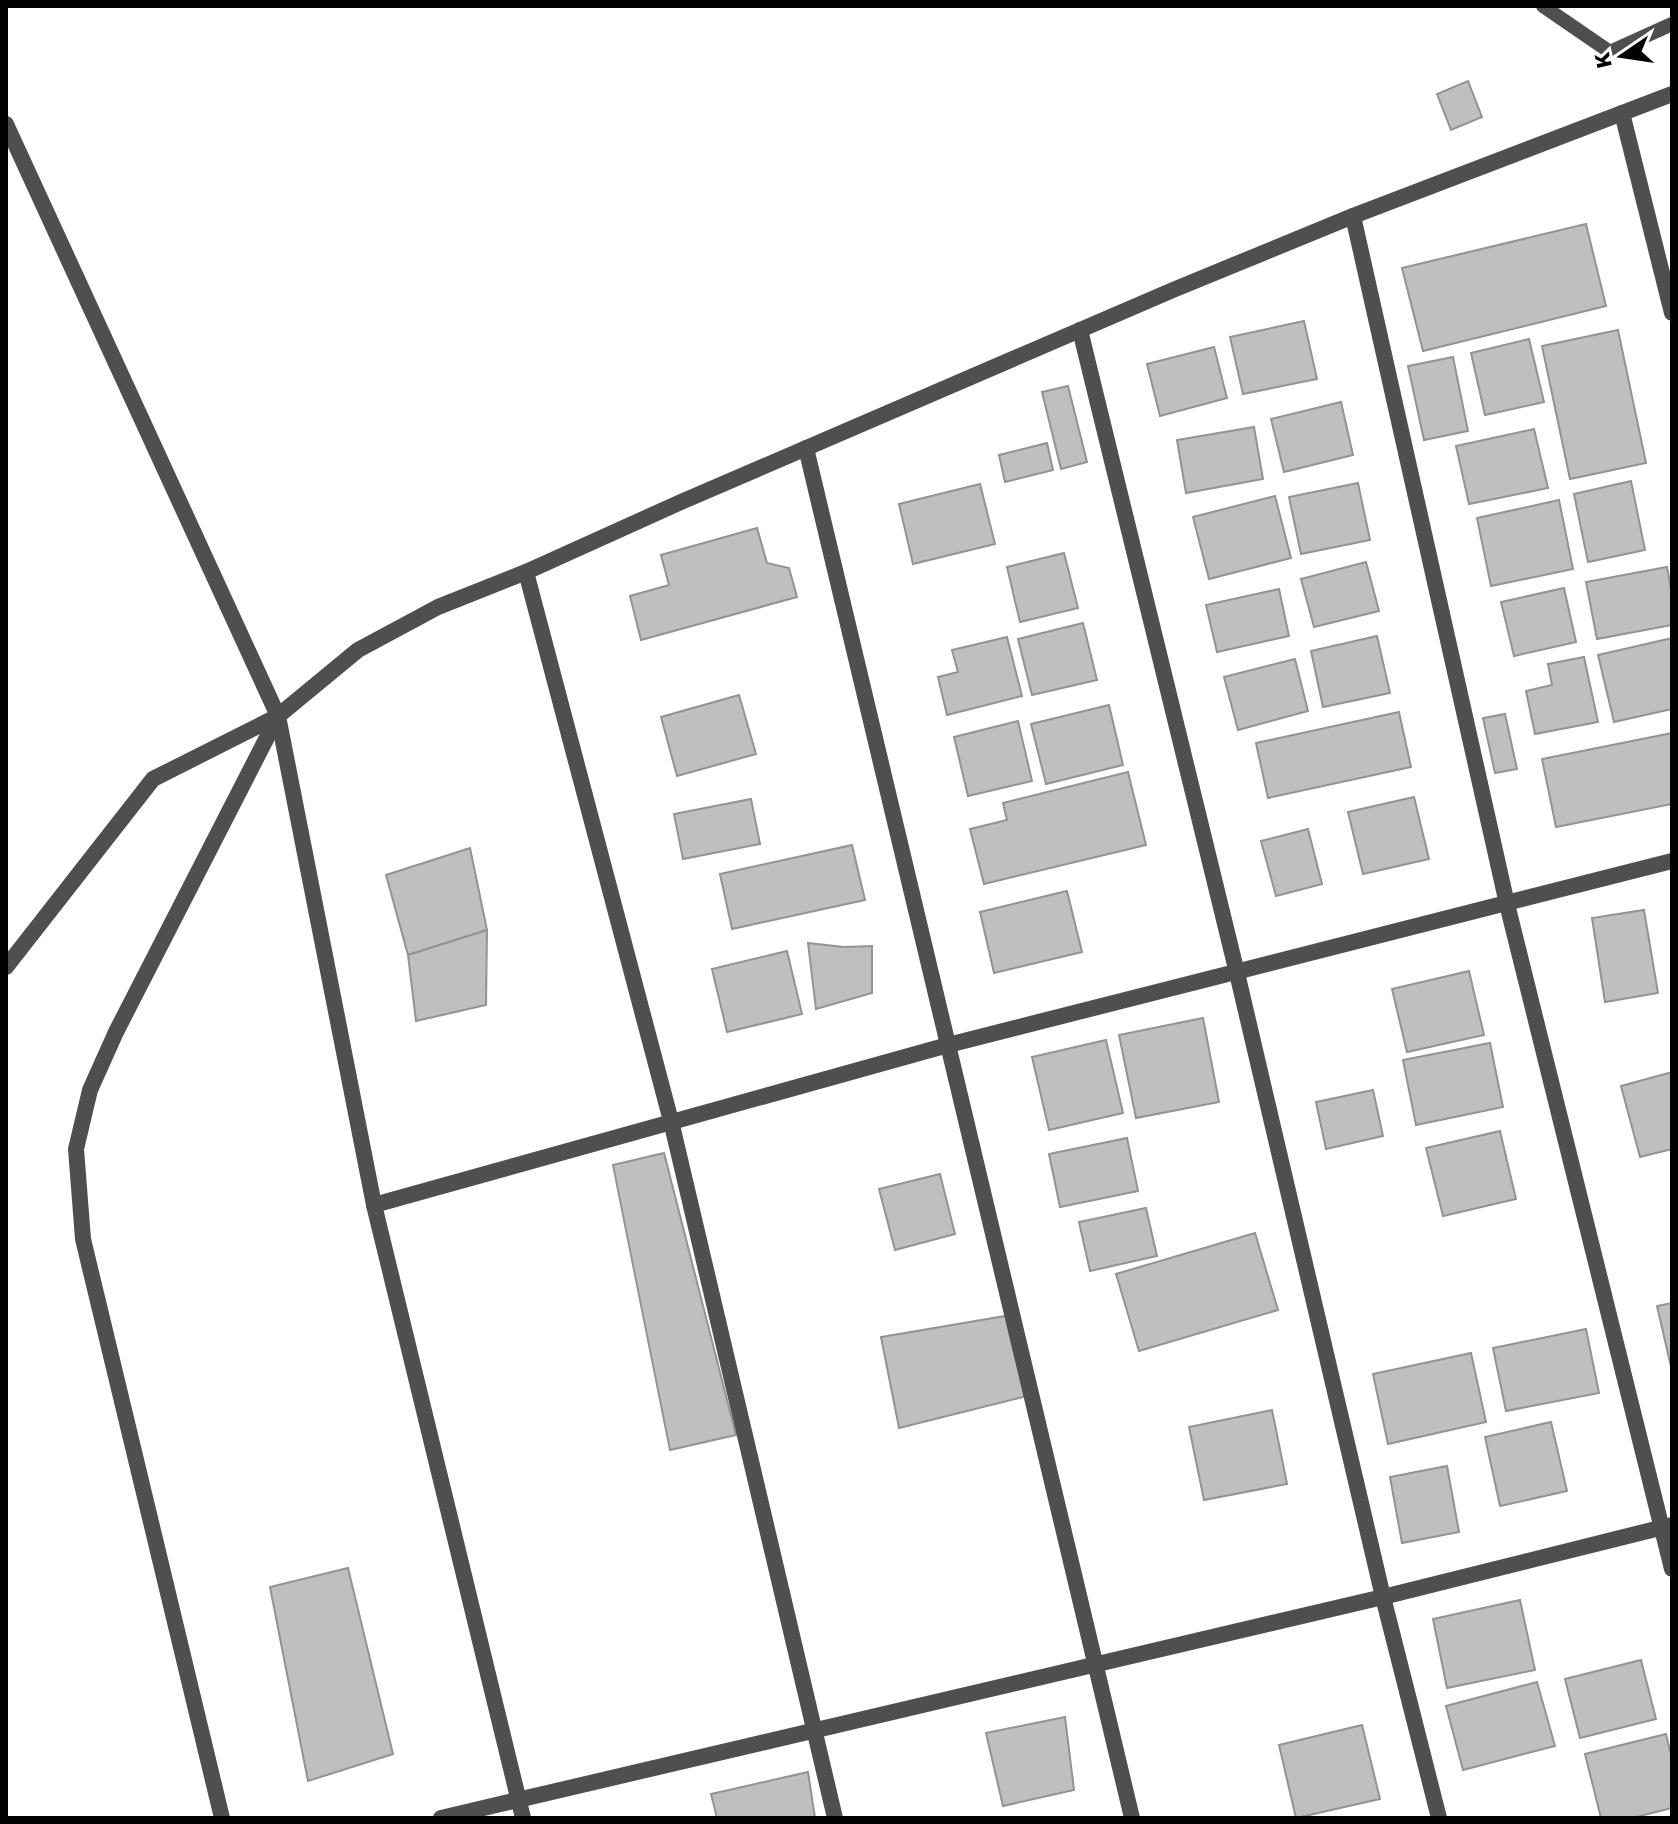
<svg xmlns="http://www.w3.org/2000/svg" width="1678" height="1824" viewBox="0 0 1678 1824" font-family="'Work Sans',sans-serif">
<style>
.building{fill:#bfbfbf;stroke:#939393;stroke-width:2}
.lines{fill:none;stroke-linecap:round;stroke-linejoin:round}
.service{stroke:#4f4f4f;stroke-width:14}
.minor{stroke:#4f4f4f;stroke-width:16}
</style>
<rect width="100%" height="100%" fill="#fff"/>
<g class="building">
<path d="M1468 81 1482 117 1451 130 1437 94Z"/>
<path d="M1586 224 1606 306 1423 351 1402 268Z"/>
<path d="M1304 321 1317 379 1243 394 1230 337Z"/>
<path d="M1618 330 1646 463 1570 479 1542 346Z"/>
<path d="M1529 339 1544 402 1485 415 1471 353Z"/>
<path d="M1214 347 1227 398 1160 416 1147 364Z"/>
<path d="M1453 357 1468 431 1424 440 1408 366Z"/>
<path d="M1068 386 1087 462 1061 469 1042 392Z"/>
<path d="M1341 402 1353 455 1284 472 1271 419Z"/>
<path d="M1254 427 1263 479 1186 493 1177 440Z"/>
<path d="M1534 429 1548 488 1469 504 1456 446Z"/>
<path d="M1047 443 1053 470 1005 482 999 455Z"/>
<path d="M1631 481 1645 550 1588 562 1574 494Z"/>
<path d="M1358 483 1370 540 1301 554 1289 497Z"/>
<path d="M980 484 995 544 913 564 899 504Z"/>
<path d="M1275 496 1291 558 1209 579 1193 517Z"/>
<path d="M1559 500 1573 569 1491 586 1477 518Z"/>
<path d="M757 528 767 563 789 568 797 597 641 640 630 596 669 585 661 555Z"/>
<path d="M1064 553 1078 608 1020 622 1007 567Z"/>
<path d="M1366 562 1379 611 1314 627 1301 579Z"/>
<path d="M1667 567 1672 595V625L1597 639 1586 582Z"/>
<path d="M1564 588 1576 642 1514 656 1501 602Z"/>
<path d="M1279 589 1289 636 1217 652 1206 605Z"/>
<path d="M1083 623 1097 680 1032 695 1018 639Z"/>
<path d="M1377 636 1390 693 1323 707 1311 651Z"/>
<path d="M1007 637 1022 696 947 715 938 677 958 672 952 650Z"/>
<path d="M1672 638V709L1614 722 1598 655Z"/>
<path d="M1584 657 1598 722 1535 734 1526 691 1552 685 1548 664Z"/>
<path d="M1295 659 1308 711 1238 730 1224 677Z"/>
<path d="M739 695 756 754 677 776 661 717Z"/>
<path d="M1109 705 1123 765 1046 784 1031 724Z"/>
<path d="M1399 712 1411 767 1268 798 1256 743Z"/>
<path d="M1505 714 1517 769 1495 773 1483 718Z"/>
<path d="M1018 721 1032 781 968 796 954 737Z"/>
<path d="M1672 733V804L1556 827 1542 759Z"/>
<path d="M1128 772 1146 845 984 884 970 829 1007 820 1003 803Z"/>
<path d="M1414 797 1429 859 1363 874 1348 812Z"/>
<path d="M751 799 760 844 683 859 674 814Z"/>
<path d="M1308 829 1322 884 1276 896 1261 841Z"/>
<path d="M852 845 865 900 732 929 720 874Z"/>
<path d="M470 848 487 930 408 955 386 875Z"/>
<path d="M1067 891 1082 952 994 973 980 912Z"/>
<path d="M1644 910 1658 993 1605 1002 1592 918Z"/>
<path d="M487 930 486 1005 416 1021 408 955Z"/>
<path d="M808 943 844 947 872 946V993L816 1009Z"/>
<path d="M787 951 802 1014 727 1032 712 969Z"/>
<path d="M1469 971 1484 1035 1407 1052 1392 989Z"/>
<path d="M1203 1018 1219 1102 1136 1118 1119 1035Z"/>
<path d="M1106 1040 1123 1113 1049 1130 1032 1057Z"/>
<path d="M1490 1043 1503 1107 1416 1125 1403 1060Z"/>
<path d="M1672 1072V1149L1640 1157 1621 1086Z"/>
<path d="M1373 1090 1383 1136 1326 1149 1316 1102Z"/>
<path d="M1500 1131 1516 1199 1443 1216 1426 1148Z"/>
<path d="M1127 1138 1138 1191 1060 1207 1049 1154Z"/>
<path d="M664 1153 736 1435 670 1450 613 1165Z"/>
<path d="M940 1174 955 1234 895 1250 879 1189Z"/>
<path d="M1146 1208 1157 1256 1090 1271 1079 1222Z"/>
<path d="M1255 1233 1278 1310 1139 1351 1116 1274Z"/>
<path d="M1672 1303V1371L1657 1306Z"/>
<path d="M1011 1315 1031 1395 899 1428 881 1337Z"/>
<path d="M1586 1329 1599 1393 1506 1411 1493 1348Z"/>
<path d="M1471 1353 1486 1422 1388 1444 1373 1374Z"/>
<path d="M1272 1410 1287 1484 1204 1500 1189 1427Z"/>
<path d="M1551 1422 1567 1491 1500 1506 1485 1437Z"/>
<path d="M1447 1466 1459 1532 1402 1543 1390 1477Z"/>
<path d="M348 1568 393 1754 308 1781 270 1587Z"/>
<path d="M1520 1600 1535 1670 1447 1688 1433 1619Z"/>
<path d="M1641 1660 1656 1719 1580 1738 1565 1679Z"/>
<path d="M1537 1682 1555 1746 1463 1770 1446 1706Z"/>
<path d="M1065 1717 1074 1790 1003 1806 986 1733Z"/>
<path d="M1362 1725 1380 1799 1296 1818 1279 1745Z"/>
<path d="M1666 1734 1672 1759V1808L1632 1818H1601L1585 1754Z"/>
<path d="M808 1772 815 1818H717L711 1794Z"/>
</g>
<g class="lines">
<path class="service" d="M1543 6 1610 52 1672 24"/>
<g class="minor">
<path d="M1622 113 1672 313"/>
<path d="M6 124 278 716 374 1205 523 1818"/>
<path d="M1353 216 1507 904 1672 1569"/>
<path d="M1080 330 1237 973 1383 1597 1439 1818"/>
<path d="M806 448 1132 1818"/>
<path d="M526 572 671 1121 835 1818"/>
<path d="M6 967 153 779 278 716"/>
<path d="M374 1205 948 1045 1672 861"/>
<path d="M222 1818 83 1239 76 1149 90 1090 116 1032 278 716 358 650 438 607 526 572 681 502 1173 290 1353 216 1672 94"/>
<path d="M441 1818 1383 1597 1672 1525"/>
</g>
</g>
<rect width="1678" height="1824" fill="none" stroke="#000000" stroke-width="16"/>
<g transform="translate(1622 56) rotate(257)" stroke="#ffffff" stroke-width="6" paint-order="stroke">
<path d="M0-6L14 30L0 20L-14 30Z" fill="#000000"/>
<text y="-12" font-size="22" font-weight="bold" text-anchor="middle" fill="#000000">K</text>
</g>
</svg>
